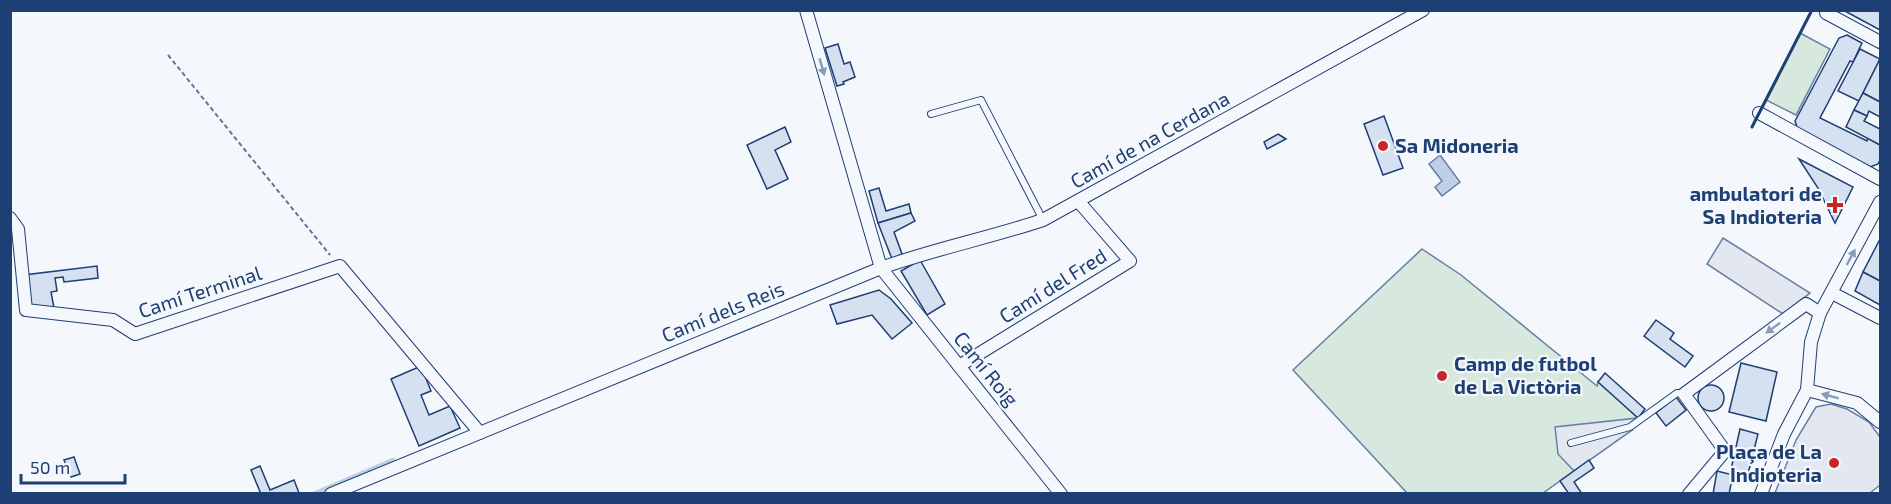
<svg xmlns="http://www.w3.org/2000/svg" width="1891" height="504" viewBox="0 0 1891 504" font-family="'Exo 2',sans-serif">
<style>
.green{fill:#d7e8df;stroke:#687fa3;stroke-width:1.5}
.parking{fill:#e3e8f0;stroke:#687fa3;stroke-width:1.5}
.water{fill:#bed0e5;stroke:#687fa3;stroke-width:1.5}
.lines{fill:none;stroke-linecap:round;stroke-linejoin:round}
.stream{stroke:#bed0e5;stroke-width:4.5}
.building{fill:#d5e0f0;stroke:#1d3f73;stroke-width:1.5}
.service-casing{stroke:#1d3f73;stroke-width:8}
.minor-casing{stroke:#1d3f73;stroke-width:14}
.path{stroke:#5e769c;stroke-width:2;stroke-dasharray:4.5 3;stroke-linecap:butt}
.service{stroke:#f4f7fb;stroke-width:6}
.minor{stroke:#f4f7fb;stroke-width:12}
.wall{stroke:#1d3f73;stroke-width:3}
.oneway{fill:#889bb7}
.poi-dot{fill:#c62828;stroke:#f4f7fb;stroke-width:2}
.labels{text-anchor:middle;stroke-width:4.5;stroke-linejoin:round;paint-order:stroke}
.street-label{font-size:20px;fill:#1d3f73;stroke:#f4f7fb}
.poi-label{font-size:20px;font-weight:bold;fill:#1d3f73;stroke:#f4f7fb;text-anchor:start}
</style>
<rect width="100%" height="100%" fill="#f4f7fb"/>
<g class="green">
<path d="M1800 33 1830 49 1796 115 1766 100Z"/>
<path d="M1422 249 1461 275 1597 386 1598 382 1638 418 1632 430 1543 493H1407L1293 370Z"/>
</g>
<g class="parking">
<path d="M1723 238 1810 293 1783 314 1707 264Z"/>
<path d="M1831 404 1847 409 1869 422 1880 437V485L1870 493H1775L1796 440 1816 407Z"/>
<path d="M1638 418 1632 430 1574 471 1558 454 1555 427Z"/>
</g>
<path class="water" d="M1440 155 1460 182 1442 196 1435 187 1442 181 1429 164Z"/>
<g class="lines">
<path class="stream" d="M313 494 393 460"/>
</g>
<g class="building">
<path d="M1843 10H1880V30Z"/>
<path d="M1847 35 1862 43 1853 62 1850 61 1820 118 1867 141 1868 138 1880 145V160L1878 164 1870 167 1798 130 1795 121 1839 38Z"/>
<path d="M838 44 844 64 850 62 855 77 843 82 844 84 837 86 825 48Z"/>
<path d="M1860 49 1880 59 1859 101 1838 91Z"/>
<path d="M1880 59V102L1863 93Z"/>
<path d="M1863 93 1880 102V117L1869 111 1867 116 1854 110Z"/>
<path d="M1854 110 1867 116 1864 121 1880 129V145L1846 127Z"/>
<path d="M1384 116 1403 168 1383 175 1364 124Z"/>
<path d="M785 127 791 142 775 150 788 179 767 189 747 145Z"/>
<path d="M1278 134 1286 139 1267 149 1264 142Z"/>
<path d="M1799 159 1853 187 1835 223 1818 188Z"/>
<path d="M879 188 886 211 909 204 911 213 878 223 869 191Z"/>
<path d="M911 213 915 221 894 232 902 254 892 259 878 223Z"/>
<path d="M1880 239V281L1863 272Z"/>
<path d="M920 260 945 304 927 315 901 271Z"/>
<path d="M97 266 98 278 64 282 63 277 55 278 57 291 51 292 54 308 30 306 24 275Z"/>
<path d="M1863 272 1880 281V305L1855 291Z"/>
<path d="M879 290 891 299 912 323 892 339 872 315 837 324 830 305Z"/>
<path d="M1656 320 1674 333 1670 339 1693 356 1685 367 1644 336Z"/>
<path d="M1741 363 1777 372 1766 421 1729 412Z"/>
<path d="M421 366 431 391 421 395 429 415 450 406 460 428 419 446 391 379Z"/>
<path d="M1605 373 1645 409 1638 418 1598 382Z"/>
<circle cx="1711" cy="398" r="13"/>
<path d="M1676 397 1686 410 1666 426 1656 413Z"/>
<path d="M1740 429 1758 434 1747 478 1730 474Z"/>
<path d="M74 457 80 474 71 477 64 460Z"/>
<path d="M1589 460 1594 468 1574 482 1582 494H1569L1560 481Z"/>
<path d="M260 466 270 490 294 480 299 493 261 494 251 470Z"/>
<path d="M1717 471 1733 475 1729 494H1713Z"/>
</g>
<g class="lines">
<defs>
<g id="service">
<path d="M931 114 981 100 1043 220"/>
<path d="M1571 443 1630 427 1677 393 1684 394"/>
</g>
<g id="minor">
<path d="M806 10 881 268 1061 494"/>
<path d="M1826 13 1880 42"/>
<path d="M1759 113 1880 179"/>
<path d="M10 218 18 229 26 310 113 320 135 334 340 266 480 433"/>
<path d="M1832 293 1880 318"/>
<path d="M959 366 1130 261 1079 202"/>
<path d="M1807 390 1811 342 1820 313 1880 202"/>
<path d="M331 494 881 268C934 249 989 238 1043 220L1423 10"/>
<path d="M1689 494 1725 451 1684 394 1806 304 1820 313"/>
<path d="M1761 494 1784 434 1807 390 1857 403 1880 422"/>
</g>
</defs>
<use href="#service" class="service-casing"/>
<use href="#minor" class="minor-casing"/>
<path class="path" d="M168 55 330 255"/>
<use href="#service" class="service"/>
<use href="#minor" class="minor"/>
<path class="wall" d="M1752 127 1812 10"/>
</g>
<defs><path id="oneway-solid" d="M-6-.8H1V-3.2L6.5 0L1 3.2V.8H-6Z" transform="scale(1.5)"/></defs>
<g class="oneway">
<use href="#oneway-solid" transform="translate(822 67) rotate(74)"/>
<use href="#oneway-solid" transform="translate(1851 257) rotate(-62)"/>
<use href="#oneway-solid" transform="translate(1773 328) rotate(143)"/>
<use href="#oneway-solid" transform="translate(1830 396) rotate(-165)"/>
</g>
<g class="poi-dot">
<circle cx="1383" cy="146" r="6"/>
<path d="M1832 196h6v6h6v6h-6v6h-6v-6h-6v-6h6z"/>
<circle cx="1442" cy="376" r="6"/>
<circle cx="1834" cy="463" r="6"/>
</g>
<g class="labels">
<g class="street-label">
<text transform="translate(1150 140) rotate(-29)" y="7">Camí de na Cerdana</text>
<text transform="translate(1053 286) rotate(-32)" y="7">Camí del Fred</text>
<text transform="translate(200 292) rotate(-18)" y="7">Camí Terminal</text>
<text transform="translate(723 312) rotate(-22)" y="7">Camí dels Reis</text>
<text transform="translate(986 369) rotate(51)" y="7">Camí Roig</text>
</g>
<g class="poi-label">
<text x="1395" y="153">Sa Midoneria</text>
<text x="1822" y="201" text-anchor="end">ambulatori de<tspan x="1822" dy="23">Sa Indioteria</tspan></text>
<text x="1454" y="371">Camp de futbol<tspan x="1454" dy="23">de La Victòria</tspan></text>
<text x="1822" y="459" text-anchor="end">Plaça de La<tspan x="1822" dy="23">Indioteria</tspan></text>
</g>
</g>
<rect width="1891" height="504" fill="none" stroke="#1d3f73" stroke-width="24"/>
<path d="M21 474v9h104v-9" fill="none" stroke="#1d3f73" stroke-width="3"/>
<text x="30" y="474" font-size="18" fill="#1d3f73" stroke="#f4f7fb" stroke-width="4.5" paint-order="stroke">50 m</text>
</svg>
